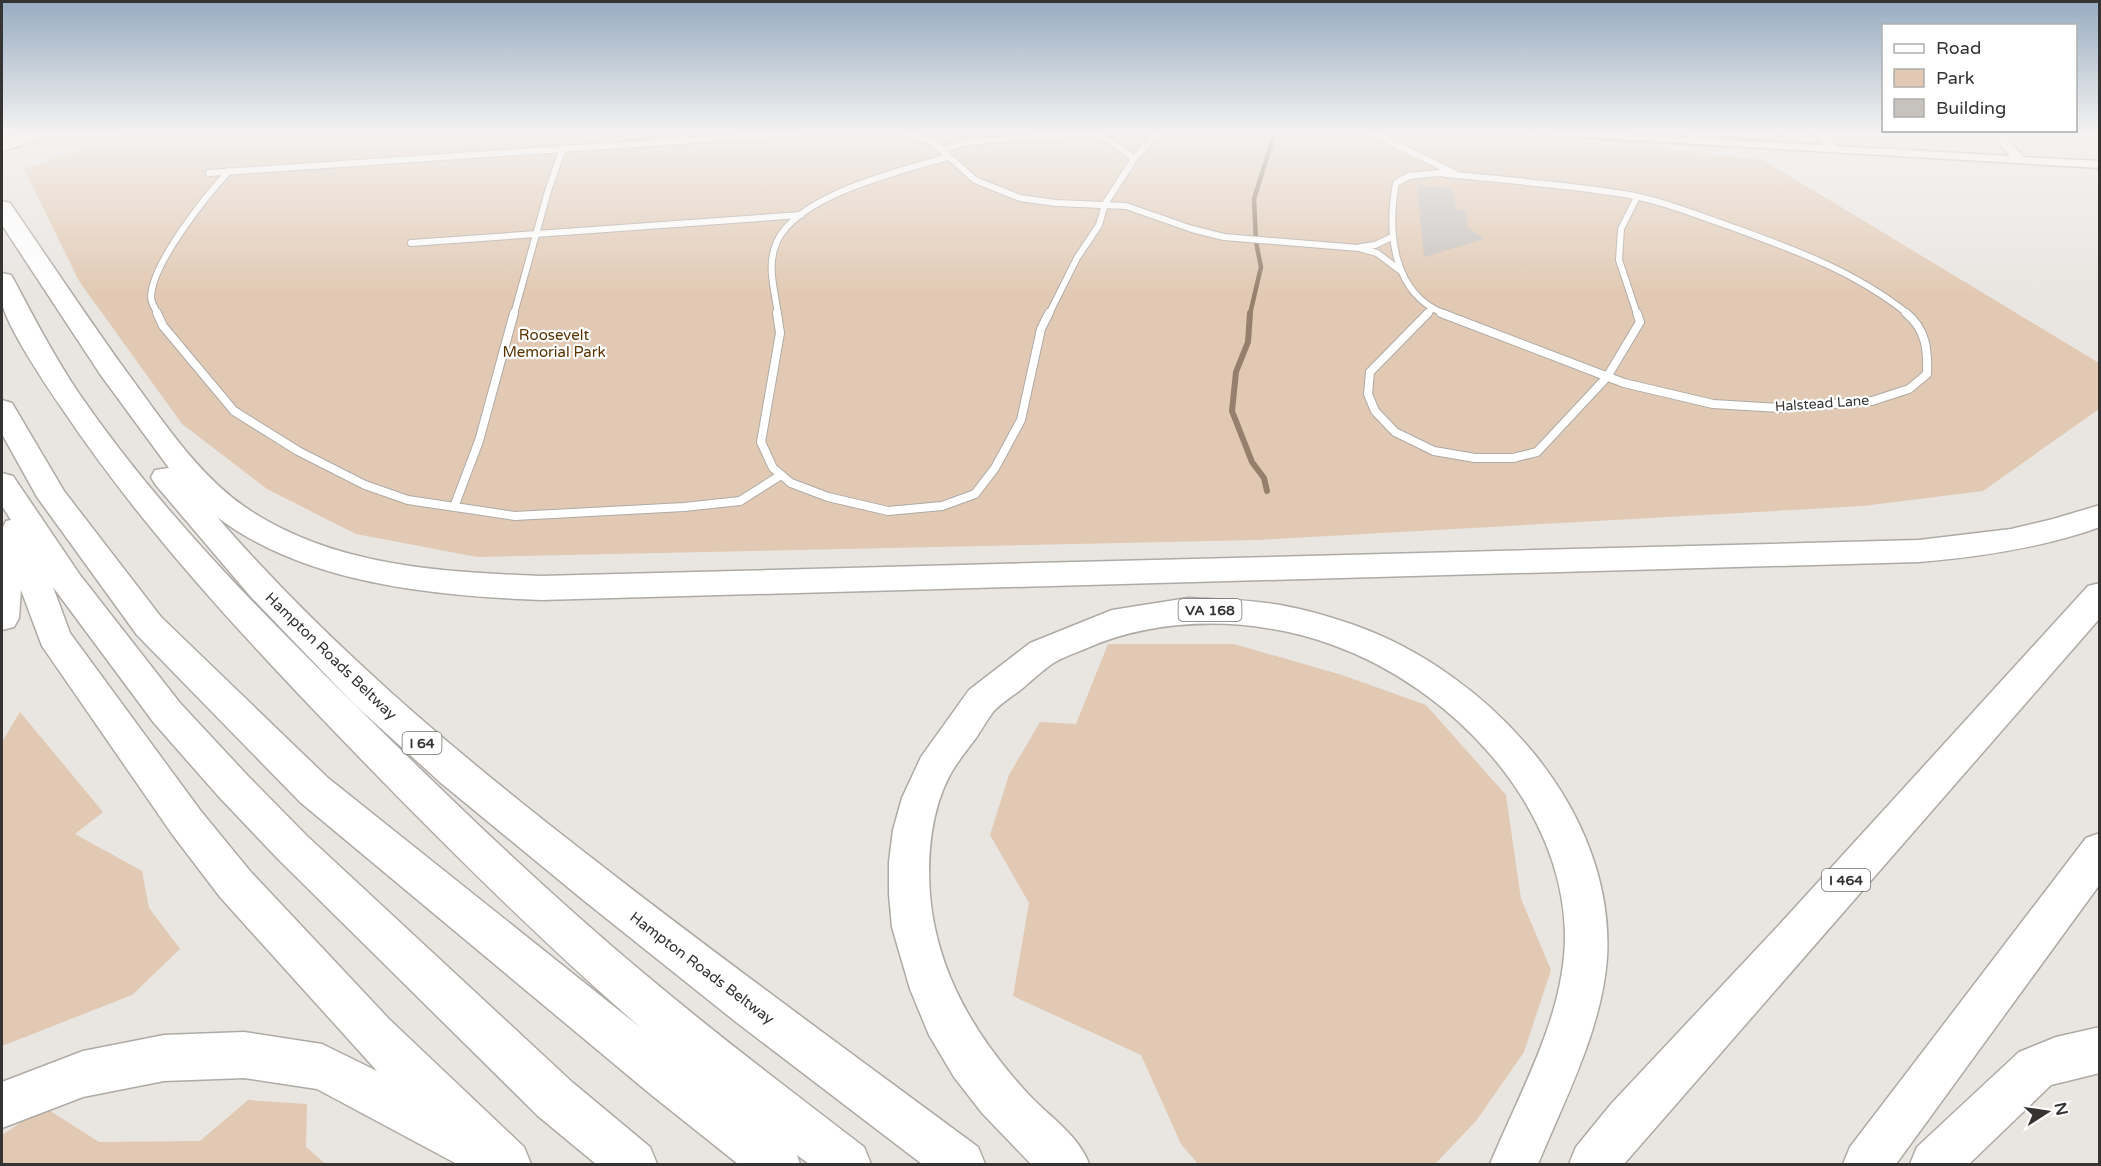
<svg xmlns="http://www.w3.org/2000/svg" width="2101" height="1166" viewBox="0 0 2101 1166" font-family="'Varela Round',sans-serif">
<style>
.green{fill:#e2c9b3}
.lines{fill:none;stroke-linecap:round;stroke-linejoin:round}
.stream-far1{stroke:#96806d;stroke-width:4.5}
.stream{stroke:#96806d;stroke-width:6}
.building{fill:#c6c2be}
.service-far1-casing{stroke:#aeaaa6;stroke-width:8}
.service-casing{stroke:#aeaaa6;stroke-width:10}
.minor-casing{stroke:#aeaaa6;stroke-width:3}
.primary-casing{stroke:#aeaaa6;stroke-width:3}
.motorway-casing{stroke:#aeaaa6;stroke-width:3}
.service-far1{stroke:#fff;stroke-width:6}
.service{stroke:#fff;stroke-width:8}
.minor{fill:#fff;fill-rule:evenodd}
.primary{fill:#fff;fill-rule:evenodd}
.motorway{fill:#fff;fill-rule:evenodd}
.labels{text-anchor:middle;stroke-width:4.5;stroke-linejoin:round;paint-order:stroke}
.far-street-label{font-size:14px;fill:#363433;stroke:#fff}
.shield{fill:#fff;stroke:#727170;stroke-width:1.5}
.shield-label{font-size:14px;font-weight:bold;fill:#363433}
.park-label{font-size:15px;fill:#5b3301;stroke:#fff}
.street-label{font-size:15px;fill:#363433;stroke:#fff}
</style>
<rect width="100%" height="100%" fill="#e9e5e1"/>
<g class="green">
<path d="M132 132H1492L1763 160 2099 363V409L1983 491 1863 506 1257 540 477 557 356 534 267 489 182 424 79 281 24 169Z"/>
<path d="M1108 644H1234L1342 675 1426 705 1506 795 1521 899 1551 970 1524 1052 1476 1121 1435 1164H1198L1181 1144 1141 1055 1013 996 1029 903 990 835 1009 775 1040 722 1076 724Z"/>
<path d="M20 712 103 812 75 834 142 871 149 908 180 949 132 995 2 1046V742Z"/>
<path d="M248 1100 307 1104 306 1147 326 1164H2V1135L44 1107 99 1142 200 1141Z"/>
</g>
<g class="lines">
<g class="stream-far1">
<path d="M1437 132 1440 138"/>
<path d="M1250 314 1261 267 1256 242 1254 199 1275 132"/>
</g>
<path class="stream" d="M1250 313 1248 342 1236 372 1232 411 1252 462 1264 478 1267 491"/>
</g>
<path class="building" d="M1417 185 1453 188 1456 210 1466 211 1468 228 1484 239 1424 257Z"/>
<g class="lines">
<defs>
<g id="service-far1">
<path d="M905 132 934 143 975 180 1020 198 1056 203 1126 206 1192 229 1224 237 1359 248 1377 253 1401 271"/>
<path d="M1370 132 1454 173"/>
<path d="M1093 133 1110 132"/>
<path d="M941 150 966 142 1088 133 1111 141 1134 159 1105 204 1099 225 1077 258 1049 314"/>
<path d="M1134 159 1158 132"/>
<path d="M209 173 811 132"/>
<path d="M1637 197 1621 229 1619 260 1637 314"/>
<path d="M411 243 801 215"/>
<path d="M1361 247 1375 245 1392 237"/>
<path d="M158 314C155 309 151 302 151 297 152 263 206 196 229 171"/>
<path d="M514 314 548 191 563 148"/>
<path d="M778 314C775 293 768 270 774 250 787 196 902 171 948 157"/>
<path d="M1427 314 1432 309"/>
<path d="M1445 314C1392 294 1387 231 1396 183L1409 176 1438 173C1500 180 1563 184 1624 194 1660 200 1694 214 1729 226 1792 249 1855 271 1908 314"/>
</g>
<g id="service">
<path d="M157 313 163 326 234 411 298 451 365 485 408 500 515 516 684 507 740 501 781 475"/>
<path d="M777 313 780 333 761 442 773 468 791 483 828 497 888 511 942 506 975 494 995 468 1021 420 1041 329 1049 313"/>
<path d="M1428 313 1370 372 1368 394 1375 411 1395 432 1434 451 1475 458H1513L1537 452 1607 377 1640 322 1637 313"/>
<path d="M1441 313 1624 383 1713 404 1780 408 1872 401 1909 389 1927 374C1928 350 1926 329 1906 313"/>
<path d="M454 507 479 441 514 313"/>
</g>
<path id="minor" d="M1536 132H1595L1824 145 1814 132H1826L1836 146 2010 156 1989 132H2001L2024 157 2100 161V168L1542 135Z"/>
<path id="primary" d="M26 132H54L52 136 2 151V139Z"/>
<g id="motorway">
<path d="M2 201 10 203C54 267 96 331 142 393 171 433 203 478 245 507 331 566 440 572 541 576L1919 540 2011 529 2053 519 2100 505V527C2041 548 1980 557 1919 562L541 600C434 596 305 584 217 517 328 645 454 751 588 855 716 955 847 1050 978 1147L985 1164H922L736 1022 582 899 441 783 354 704 251 597 155 484 151 477 155 470 169 468 100 374 2 225Z"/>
<path d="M2 273 11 275 14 280C34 318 54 356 78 392 156 506 253 604 350 700 446 795 543 889 647 976 717 1035 791 1091 864 1147L871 1164H809L797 1155 800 1164H738L649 1093 300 802 137 635 37 497 2 434V400L12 403 64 491 161 617 328 778 641 1028C533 934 432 833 333 730 235 628 140 525 61 407 47 387 5 324 2 302 0 293 1 281 2 273Z"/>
<path d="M2 473 13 476 80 575 180 703 248 776 306 835 572 1082 650 1147 657 1164H596L538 1116 278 859 220 798 154 723 53 587 70 633 200 810 250 871 389 1019 524 1147 531 1164H457L317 1089 244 1078 164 1081 83 1097 2 1128V1082L83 1051 164 1035 244 1032 322 1044 377 1071 220 897 172 834 42 646 21 590 19 618 14 627 2 630V529L6 521 11 520 2 506Z"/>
<path d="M2100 583V618L1624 1164H1569L1576 1147 1611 1104 1779 925 2088 586Z"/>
<path d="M1188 598C1214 600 1240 599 1266 603 1293 606 1328 616 1354 625 1487 672 1616 809 1607 958 1602 1029 1565 1099 1538 1164H1490C1520 1091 1566 1014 1565 933 1562 803 1450 687 1333 645 1255 617 1163 615 1087 648 1076 653 1062 657 1052 664 1042 671 1032 680 1023 688 1013 696 1001 703 993 712 987 720 982 729 976 738 967 750 957 762 950 775 931 810 927 856 930 895 937 974 977 1039 1030 1096 1051 1118 1079 1136 1089 1164H1031L982 1113 954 1077 929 1035 910 989 892 927 889 894V862L893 830 902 798 921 757 969 690 1030 643 1112 610Z"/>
<path d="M2100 833V884L1896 1164H1843L1850 1147 2086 838Z"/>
<path d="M2100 1027V1073L2051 1085 1969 1164H1910L1917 1147 2019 1052 2056 1037Z"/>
</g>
</defs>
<use href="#service-far1" class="service-far1-casing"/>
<use href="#service" class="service-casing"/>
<use href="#minor" class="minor-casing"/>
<use href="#primary" class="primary-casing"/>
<use href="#motorway" class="motorway-casing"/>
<use href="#service-far1" class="service-far1"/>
<use href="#service" class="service"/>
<use href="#minor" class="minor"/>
<use href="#primary" class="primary"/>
<use href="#motorway" class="motorway"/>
</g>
<linearGradient id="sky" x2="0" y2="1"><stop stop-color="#97acc1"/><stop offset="0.45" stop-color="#f5f3f2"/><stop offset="1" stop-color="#f5f3f2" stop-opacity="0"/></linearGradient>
<rect width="2101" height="295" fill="url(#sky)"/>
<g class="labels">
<g class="far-street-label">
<text transform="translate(1822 403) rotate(-4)" y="5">Halstead Lane</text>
</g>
<g class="shield">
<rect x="1178.5" y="599" width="63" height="22" rx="4.5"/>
<rect x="402.5" y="732" width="39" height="22" rx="4.5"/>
<rect x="1822" y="869" width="48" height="22" rx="4.5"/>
</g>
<g class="shield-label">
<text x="1210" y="615">VA 168</text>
<text x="422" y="748">I 64</text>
<text x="1846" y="885">I 464</text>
</g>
<g class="park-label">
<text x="554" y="340">Roosevelt<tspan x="554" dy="17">Memorial Park</tspan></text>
</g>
<g class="street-label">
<text transform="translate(331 656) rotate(44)" y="5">Hampton Roads Beltway</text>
<text transform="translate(702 968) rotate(37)" y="5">Hampton Roads Beltway</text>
</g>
</g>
<rect width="2101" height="1166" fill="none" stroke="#363433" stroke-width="6"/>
<rect x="1882" y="24" width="195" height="108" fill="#ffffff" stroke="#afaead" stroke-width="1.5"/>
<rect x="1894" y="44" width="30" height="9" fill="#ffffff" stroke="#afaead" stroke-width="1.5"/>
<text x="1936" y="54" font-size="18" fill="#363433">Road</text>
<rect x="1894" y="69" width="30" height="18" fill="#e2c9b3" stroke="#afaead" stroke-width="1.5"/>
<text x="1936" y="84" font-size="18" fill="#363433">Park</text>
<rect x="1894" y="99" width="30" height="18" fill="#c6c2be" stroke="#afaead" stroke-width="1.5"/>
<text x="1936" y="114" font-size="18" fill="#363433">Building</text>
<g transform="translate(2047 1112) rotate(78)" stroke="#ffffff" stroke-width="4.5" paint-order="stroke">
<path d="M0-4.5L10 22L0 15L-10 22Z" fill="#363433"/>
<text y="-9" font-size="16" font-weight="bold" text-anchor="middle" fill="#363433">N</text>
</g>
</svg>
